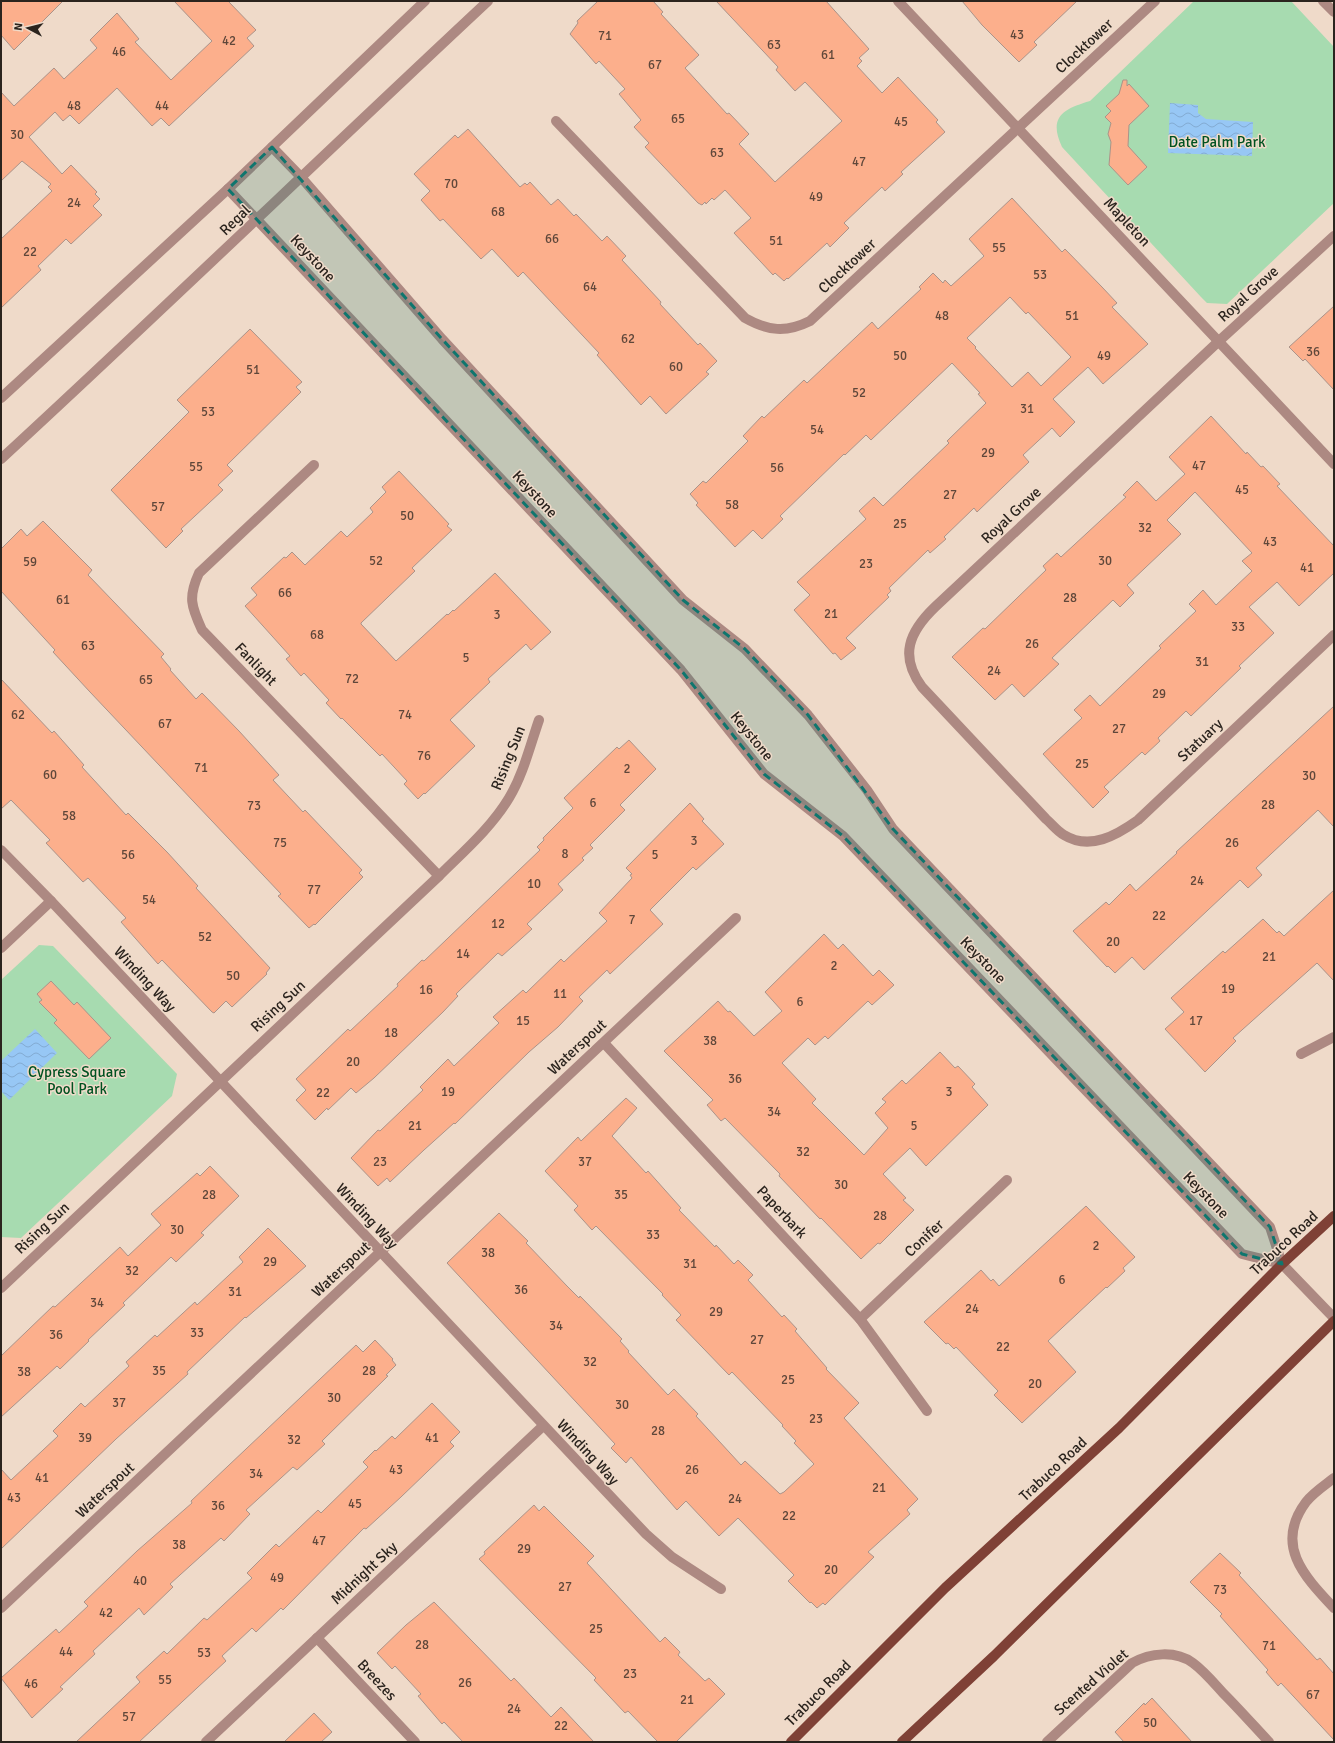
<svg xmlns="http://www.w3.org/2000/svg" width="1335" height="1743" viewBox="0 0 1335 1743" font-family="Signika,sans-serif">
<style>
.green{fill:#a7dbb0}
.water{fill:url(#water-waves)}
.building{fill:#fcaf8c;stroke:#ab9389;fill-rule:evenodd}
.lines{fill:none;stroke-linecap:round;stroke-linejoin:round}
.minor{stroke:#ad8982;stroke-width:10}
.major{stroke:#7f4136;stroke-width:10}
.marked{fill:#0f766e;fill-opacity:0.2;stroke:#0f766e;stroke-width:3;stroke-dasharray:8 5;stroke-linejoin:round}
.labels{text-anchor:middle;stroke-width:3;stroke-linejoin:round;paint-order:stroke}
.number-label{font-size:13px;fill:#5f473a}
.street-label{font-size:15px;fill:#2b241e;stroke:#efdac9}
.park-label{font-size:15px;fill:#005221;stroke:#efdac9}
</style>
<defs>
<pattern id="water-waves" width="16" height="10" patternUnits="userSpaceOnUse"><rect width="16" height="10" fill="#97c7f5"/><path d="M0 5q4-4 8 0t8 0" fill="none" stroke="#82abd2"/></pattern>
</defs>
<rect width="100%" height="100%" fill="#efdac9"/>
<g class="green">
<path d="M1194 1H1291L1334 47V203L1227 304 1207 303 1201 297 1062 147C1048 117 1063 109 1090 101Z"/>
<path d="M39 945 53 946 177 1074 172 1096 21 1238 1 1237V980Z"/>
</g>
<g class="water">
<path d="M1170 103 1198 105V113L1206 119 1253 122 1252 156 1168 153Z"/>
<path d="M35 1029 57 1053 9 1100 1 1091V1061Z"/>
</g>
<g class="building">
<path d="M1 1H63L14 50 1 35Z"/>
<path d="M174 1H228L256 30 247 38 254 46 169 126 161 118 152 126 117 88 79 124 70 115 63 121 55 112 29 137 62 174 71 165 97 192 95 194 100 199 93 206 102 215 71 244 66 239 38 266 41 270 1 308V239L52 191 48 187 51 184 22 161 1 181V92L14 106 54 68 64 79 97 48 90 40 117 13 139 39 135 42 171 80 212 41Z"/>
<path d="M598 1H653L663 12 661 14 699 55 685 68 727 114 729 113 749 134 739 144 775 182 842 121 805 82 795 91 776 70 778 67 716 1H826L869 49 859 58 862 61 857 66 882 93 898 77 938 120 936 122 945 132 901 172 903 174 885 191 882 187 844 223 849 228 830 247 827 243 788 279 787 278 784 281 775 273 773 275 734 233 751 218 725 190 714 200 712 198 706 204 705 202 702 205 698 203 645 147 649 143 634 127 641 120 619 94 625 89 599 61 596 64 570 34 578 23 577 21Z"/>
<path d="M962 1H1077L1034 42 1037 45 1019 62 982 25Z"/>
<path d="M1123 80H1127V86L1129 84 1149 106 1129 125 1128 146 1147 167 1128 185 1109 165 1111 142 1108 134 1111 123 1105 117 1111 111 1106 106 1119 94Z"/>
<path d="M468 129 520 187 525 183 527 185 530 182 551 205 558 199 574 216 576 214 602 241 607 236 626 256 622 260 661 302 660 304 698 345 700 343 717 361 706 372 709 374 666 414 650 396 641 405 597 355 599 353 523 272 518 277 492 249 481 259 443 219 440 221 421 200 430 191 414 174 455 135 458 138Z"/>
<path d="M1012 198 1062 252 1065 249 1102 287 1117 303 1112 307 1148 344 1103 384 1088 367 1053 399 1075 422 1060 437 1052 428 1023 455 1029 462 977 512 974 508 944 537 946 539 930 553 928 550 889 588 891 591 887 595 889 597 846 638 856 648 841 660 835 653 833 654 794 610 810 595 797 582 866 519 859 511 874 497 883 506 949 443 947 441 986 403 978 394 980 393 952 363 871 440 866 435 845 455 844 454 780 516 783 519 762 539 753 530 735 547 696 505 698 503 690 494 703 481 706 483 748 441 743 436 762 416 764 418 804 380 807 383 872 322 878 329 921 289 919 287 933 273 943 283 945 280 951 286 984 256 969 239ZM1010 297 1026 314 1028 312 1071 357 1041 386 1028 372 1012 387 975 348 976 347 967 338Z"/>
<path d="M1334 306V390L1305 359 1303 361 1289 347Z"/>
<path d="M250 329 302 382 296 387 301 392 227 465 233 471 218 485 223 490 181 529 183 531 166 548 111 490 189 412 177 400Z"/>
<path d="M1211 416 1246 454 1247 452 1261 467 1263 466 1280 484 1277 486 1334 546V573L1299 606 1277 582 1249 607 1274 633 1239 666 1241 668 1191 716 1186 711 1158 738 1160 741 1145 755 1142 752 1104 787 1109 792 1093 808 1043 754 1082 718 1074 710 1090 695 1100 706 1161 648 1159 646 1196 611 1189 604 1203 590 1216 605 1252 571 1242 561 1252 553 1195 492 1167 520 1181 534 1127 585 1134 593 1120 607 1113 600 1052 658 1059 664 1024 697 1012 684 995 700 952 657 983 628 985 629 1046 570 1043 566 1057 553 1061 557 1126 497 1123 495 1137 481 1156 501 1185 474 1169 457Z"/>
<path d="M399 471 435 509 449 524 447 526 452 530 412 568 415 571 361 623V624L396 661 447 614 448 615 453 610 454 611 495 573 551 632 531 650 526 644 488 679 490 682 450 720 475 746 425 794 424 793 418 799 404 784 407 781 382 754 380 756 342 718 341 719 326 703 329 700 304 673 301 676 286 659 290 656 245 606 257 595 251 588 284 557 286 558 292 552 305 565 341 531 347 537 373 512 370 508 386 492 382 487Z"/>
<path d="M43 521 92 570 88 575 164 654 161 657 171 669 170 670 196 699 202 693 239 731 279 775 273 780 303 812 305 810 362 870 359 873 363 877 315 925 314 924 309 928 278 896 281 894 90 692 53 652 55 650 1 591V549L21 529 27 536Z"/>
<path d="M1 679 52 733 54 731 84 765 82 767 126 815 128 813 167 852 198 886 196 888 270 968 266 973 267 974 232 1007 226 1001 214 1013 212 1012 162 960 158 964 121 922 126 918 88 878 83 882 46 843 50 840 11 800 1 809Z"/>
<path d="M1334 706V827L1318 810 1256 868 1262 875 1248 888 1240 880 1144 970 1132 957 1115 973 1108 966 1107 967 1073 931 1106 902 1109 905 1130 884 1136 891 1177 853 1176 852Z"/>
<path d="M629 740 656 769 620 805 625 810 590 845 593 848 582 858 584 860 558 884 563 890 527 924 532 929 502 956 498 953 456 994 458 996 443 1012 374 1078 356 1093 351 1088 328 1110 327 1108 315 1120 296 1100 306 1090 296 1079 348 1029 350 1031 398 986 397 984 422 960 424 961 540 850 537 847 544 840 543 838 573 808 564 798 617 747 619 749Z"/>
<path d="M690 803 704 819 702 821 724 844 696 870 693 867 650 910 663 924 610 974 607 970 579 997 583 1001 558 1027 529 1052 455 1124 454 1123 424 1150 390 1182 387 1178 378 1186 351 1158 378 1130 380 1131 423 1090 420 1087 448 1059 454 1066 499 1023 493 1017 523 990 526 993 561 959 564 962 607 921 599 913 632 878 630 875 632 874 626 868Z"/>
<path d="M1334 890V981L1317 963 1233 1038 1236 1041 1205 1072 1165 1029 1184 1012 1171 998 1223 951 1225 953 1263 919 1277 933 1279 931 1284 936Z"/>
<path d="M824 934 838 949 843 944 873 976 879 970 894 985 872 1005 868 1001 828 1039 825 1036 815 1045 808 1038 782 1063 816 1099 812 1103 864 1155 888 1128 875 1113 886 1102 882 1099 902 1080 906 1084 940 1052 955 1068 958 1066 975 1084 972 1087 988 1105 926 1166 910 1148 883 1174 906 1198 903 1200 914 1210 880 1244 878 1243 861 1259 821 1218 820 1219 779 1176 780 1174 725 1118 721 1121 707 1105 713 1100 664 1051 718 1001 728 1012 730 1011 754 1036 782 1011 765 992Z"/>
<path d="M51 981 74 1005 77 1002 111 1038 89 1059 54 1023 57 1020 39 1002 42 1000 37 994Z"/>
<path d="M626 1098 637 1108 612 1136 646 1173 648 1171 681 1208 679 1210 715 1247 716 1245 734 1264 738 1260 753 1275 748 1280 782 1317 784 1315 797 1329 795 1331 827 1368 826 1369 859 1403 844 1418 918 1499 907 1510 910 1514 868 1552 874 1557 825 1605 823 1603 817 1608 811 1602 810 1603 788 1581 794 1575 738 1518 719 1536 686 1501 677 1510 631 1457 626 1463 611 1448 615 1444 447 1263 499 1213 528 1241 526 1243 567 1286 579 1298 580 1296 622 1339 620 1341 629 1351 628 1352 668 1395 674 1389 698 1414 696 1416 741 1465 745 1461 780 1494 784 1492 814 1464 794 1443 796 1441 782 1426 783 1425 732 1372 729 1375 676 1320 681 1315 662 1295 663 1294 596 1226 592 1230 574 1210 578 1206 545 1171 578 1137 581 1141Z"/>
<path d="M210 1166 239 1196 201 1233 204 1235 176 1262 171 1257 123 1303 125 1305 88 1340 89 1341 60 1369 57 1366 1 1417V1356L53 1306 55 1307 120 1247 128 1256 161 1225 151 1214 197 1173 200 1176Z"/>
<path d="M1086 1206 1135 1257 1123 1268 1125 1271 1107 1288 1106 1287 1048 1341 1076 1372 1022 1423 994 1395 998 1391 956 1347 954 1349 948 1343 946 1344 924 1322 981 1270 991 1281 993 1279 999 1286Z"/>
<path d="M268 1228 306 1266 246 1318 245 1317 187 1372 188 1374 116 1439 1 1549V1469L11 1480 58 1436 53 1431 81 1403 85 1407 129 1366 126 1362 155 1335 157 1337 195 1302 197 1305 243 1262 239 1257Z"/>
<path d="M375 1340 393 1359 392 1360 396 1365 386 1375 388 1376 322 1441 325 1444 297 1470 293 1467 246 1510 250 1514 224 1541 221 1538 170 1584 173 1587 144 1615 139 1608 93 1651 95 1654 60 1687 63 1689 32 1718 1 1678 56 1629 59 1633 88 1606 84 1602 137 1551 192 1503 191 1501 356 1345 363 1352Z"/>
<path d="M432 1403 460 1432 450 1442 454 1446 401 1497 366 1529 364 1528 283 1610 281 1608 256 1632 252 1628 222 1656 226 1661 139 1742H76L140 1682 136 1677 164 1651 167 1654 204 1618 207 1620 252 1578 247 1573 276 1544 279 1547 318 1510 321 1513 368 1467 363 1462 375 1450 376 1451 392 1436 395 1439Z"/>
<path d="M534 1505 539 1511 544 1506 594 1556 587 1563 660 1642 665 1637 680 1652 678 1655 705 1681 709 1678 725 1694 676 1742H658L628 1711 625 1713 594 1680 596 1678 479 1559 485 1554 484 1552Z"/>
<path d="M1220 1553 1241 1573 1239 1575 1317 1660 1320 1658 1334 1674V1740L1281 1683 1278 1686 1266 1672 1268 1670 1220 1616 1222 1614 1190 1582Z"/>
<path d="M434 1602 511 1681 514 1678 551 1717 561 1707 594 1742H463L444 1722 442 1724 418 1696 421 1694 395 1666 392 1669 377 1653 406 1625Z"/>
<path d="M1152 1698 1192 1742H1124L1115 1732 1144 1703 1145 1705Z"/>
<path d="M314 1713 332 1732 321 1742H284Z"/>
</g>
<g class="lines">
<g class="minor">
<path d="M898 1 1334 464"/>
<path d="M1323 1 1334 12"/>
<path d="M556 121 745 318C768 331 786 333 810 321L1155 1"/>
<path d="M272 147 300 176 442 339 683 600 745 649 808 715 867 790 893 829 1270 1227 1282 1264 1334 1318"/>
<path d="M228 189 681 670 764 774 843 836 1242 1254 1282 1264"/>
<path d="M1334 236 1219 341 935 607C909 632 899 656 922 687L1046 819C1052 824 1057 831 1064 835 1090 851 1117 835 1138 820L1334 635"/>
<path d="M1 398 228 189 425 1"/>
<path d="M1 459C165 308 325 153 488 1"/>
<path d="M314 465 199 573C188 597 191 606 202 630L439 876"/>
<path d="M1 850 51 901 646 1534 672 1557 721 1589"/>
<path d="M1 948 51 901"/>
<path d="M604 1043 860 1319 927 1411"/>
<path d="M1301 1054 1334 1037"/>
<path d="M1 1288 439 876C463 852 491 828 509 798 523 775 530 746 539 720"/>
<path d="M860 1319 1007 1180"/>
<path d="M1334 1478C1325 1485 1313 1493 1306 1502 1274 1545 1304 1576 1334 1608"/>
<path d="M1 1608 736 918"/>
<path d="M317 1638 415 1742"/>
<path d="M206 1742 543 1426"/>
<path d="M1047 1742 1132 1663C1150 1653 1175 1650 1193 1663 1204 1671 1214 1683 1223 1693 1239 1709 1254 1726 1269 1742"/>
</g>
<g class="major">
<path d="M791 1742 945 1588 1119 1428 1282 1264 1334 1216"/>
<path d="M902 1742 994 1656 1334 1321"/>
</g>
</g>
<path class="marked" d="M272 147 442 339 683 600 745 649 808 715 893 829 1270 1227 1282 1264 1242 1254 843 836 764 774 681 670 228 189Z"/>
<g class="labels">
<g class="number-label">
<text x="1017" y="39">43</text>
<text x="605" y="40">71</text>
<text x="229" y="45">42</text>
<text x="774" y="49">63</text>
<text x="119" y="56">46</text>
<text x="828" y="59">61</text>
<text x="655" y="69">67</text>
<text x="74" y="110">48</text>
<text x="162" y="110">44</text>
<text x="678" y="123">65</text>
<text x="901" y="126">45</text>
<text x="17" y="139">30</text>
<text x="717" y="157">63</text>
<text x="859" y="166">47</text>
<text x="451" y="188">70</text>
<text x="816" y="201">49</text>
<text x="74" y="207">24</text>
<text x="498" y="216">68</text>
<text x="552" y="243">66</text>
<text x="776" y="245">51</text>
<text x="999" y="252">55</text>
<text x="30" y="256">22</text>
<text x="1040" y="279">53</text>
<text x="590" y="291">64</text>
<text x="942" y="320">48</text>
<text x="1072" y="320">51</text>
<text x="628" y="343">62</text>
<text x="1313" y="356">36</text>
<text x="900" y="360">50</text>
<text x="1104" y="360">49</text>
<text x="676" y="371">60</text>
<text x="253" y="374">51</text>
<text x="859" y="397">52</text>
<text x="1027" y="413">31</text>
<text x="208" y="416">53</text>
<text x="817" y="434">54</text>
<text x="988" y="457">29</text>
<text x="1199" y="470">47</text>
<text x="196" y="471">55</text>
<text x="777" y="472">56</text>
<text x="1242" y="494">45</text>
<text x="950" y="499">27</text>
<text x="732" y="509">58</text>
<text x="158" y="511">57</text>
<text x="407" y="520">50</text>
<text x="900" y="528">25</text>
<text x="1145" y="532">32</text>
<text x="1270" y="546">43</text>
<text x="376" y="565">52</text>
<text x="1105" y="565">30</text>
<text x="30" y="566">59</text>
<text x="866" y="568">23</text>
<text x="1307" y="572">41</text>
<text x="285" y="597">66</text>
<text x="1070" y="602">28</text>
<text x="63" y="604">61</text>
<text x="831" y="618">21</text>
<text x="497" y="619">3</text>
<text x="1238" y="631">33</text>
<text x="317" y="639">68</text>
<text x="1032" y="648">26</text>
<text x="88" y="650">63</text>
<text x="466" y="662">5</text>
<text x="1202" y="666">31</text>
<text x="994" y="675">24</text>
<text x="352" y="683">72</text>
<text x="146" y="684">65</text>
<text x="1159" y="698">29</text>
<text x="18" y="719">62</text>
<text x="405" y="719">74</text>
<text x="165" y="728">67</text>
<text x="1119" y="733">27</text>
<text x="424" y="760">76</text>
<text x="1082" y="768">25</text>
<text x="201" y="772">71</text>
<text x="627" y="773">2</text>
<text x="50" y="779">60</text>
<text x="1309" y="780">30</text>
<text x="593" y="807">6</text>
<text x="1268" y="809">28</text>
<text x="254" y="810">73</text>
<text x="69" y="820">58</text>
<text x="694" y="845">3</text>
<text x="280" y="847">75</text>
<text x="1232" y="847">26</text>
<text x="565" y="858">8</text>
<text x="128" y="859">56</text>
<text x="655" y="859">5</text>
<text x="1197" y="885">24</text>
<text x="534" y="888">10</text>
<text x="314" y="894">77</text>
<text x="149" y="904">54</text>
<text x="1159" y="920">22</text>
<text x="632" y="924">7</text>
<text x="498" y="928">12</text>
<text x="205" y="941">52</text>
<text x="1113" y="946">20</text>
<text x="463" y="958">14</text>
<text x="1269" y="961">21</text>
<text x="834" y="970">2</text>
<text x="233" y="980">50</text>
<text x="1228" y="993">19</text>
<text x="426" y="994">16</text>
<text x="560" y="998">11</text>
<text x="800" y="1006">6</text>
<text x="523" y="1025">15</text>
<text x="1196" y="1025">17</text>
<text x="391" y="1037">18</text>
<text x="710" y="1045">38</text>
<text x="353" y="1066">20</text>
<text x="735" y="1083">36</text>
<text x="448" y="1096">19</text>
<text x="949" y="1096">3</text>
<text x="323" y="1097">22</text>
<text x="774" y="1116">34</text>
<text x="415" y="1130">21</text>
<text x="914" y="1130">5</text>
<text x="803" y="1156">32</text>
<text x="380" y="1166">23</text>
<text x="585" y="1166">37</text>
<text x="841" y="1189">30</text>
<text x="209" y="1199">28</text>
<text x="621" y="1199">35</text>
<text x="880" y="1220">28</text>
<text x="177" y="1234">30</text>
<text x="653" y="1239">33</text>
<text x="1096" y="1250">2</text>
<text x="488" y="1257">38</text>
<text x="270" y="1266">29</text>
<text x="690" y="1268">31</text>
<text x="132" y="1275">32</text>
<text x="1062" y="1284">6</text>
<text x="521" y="1294">36</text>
<text x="235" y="1296">31</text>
<text x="97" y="1307">34</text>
<text x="972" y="1313">24</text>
<text x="716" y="1316">29</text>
<text x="556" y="1330">34</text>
<text x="197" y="1337">33</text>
<text x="56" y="1339">36</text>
<text x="757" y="1344">27</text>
<text x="1003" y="1351">22</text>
<text x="590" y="1366">32</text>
<text x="159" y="1375">35</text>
<text x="369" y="1375">28</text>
<text x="24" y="1376">38</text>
<text x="788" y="1384">25</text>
<text x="1035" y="1388">20</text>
<text x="334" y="1402">30</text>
<text x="119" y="1407">37</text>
<text x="622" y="1409">30</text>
<text x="816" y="1423">23</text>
<text x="658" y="1435">28</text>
<text x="85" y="1442">39</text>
<text x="432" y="1442">41</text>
<text x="294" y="1444">32</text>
<text x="396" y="1474">43</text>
<text x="692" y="1474">26</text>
<text x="256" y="1478">34</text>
<text x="42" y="1482">41</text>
<text x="879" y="1492">21</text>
<text x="14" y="1502">43</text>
<text x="735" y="1503">24</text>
<text x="355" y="1508">45</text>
<text x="218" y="1510">36</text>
<text x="789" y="1520">22</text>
<text x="319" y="1545">47</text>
<text x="179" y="1549">38</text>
<text x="524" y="1553">29</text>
<text x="831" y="1574">20</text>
<text x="277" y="1582">49</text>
<text x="140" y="1585">40</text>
<text x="565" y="1591">27</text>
<text x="1220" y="1594">73</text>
<text x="106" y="1617">42</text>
<text x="596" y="1633">25</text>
<text x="422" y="1649">28</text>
<text x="1269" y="1650">71</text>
<text x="66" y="1656">44</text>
<text x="204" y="1657">53</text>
<text x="630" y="1678">23</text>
<text x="165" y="1684">55</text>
<text x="465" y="1687">26</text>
<text x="31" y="1688">46</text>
<text x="1313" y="1699">67</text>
<text x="687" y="1704">21</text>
<text x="514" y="1713">24</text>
<text x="129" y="1721">57</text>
<text x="1150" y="1727">50</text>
<text x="561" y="1730">22</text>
</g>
<g class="street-label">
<text transform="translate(1084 46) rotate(-43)" y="5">Clocktower</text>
<text transform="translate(235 220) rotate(-44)" y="5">Regal</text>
<text transform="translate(1127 222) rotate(47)" y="5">Mapleton</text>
<text transform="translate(313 258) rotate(47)" y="5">Keystone</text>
<text transform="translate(847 266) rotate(-43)" y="5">Clocktower</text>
<text transform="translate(1248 294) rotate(-42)" y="5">Royal Grove</text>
<text transform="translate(535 494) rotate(47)" y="5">Keystone</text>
<text transform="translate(1011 515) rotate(-43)" y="5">Royal Grove</text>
<text transform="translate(256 664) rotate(46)" y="5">Fanlight</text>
<text transform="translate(752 736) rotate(51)" y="5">Keystone</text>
<text transform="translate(1200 740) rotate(-43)" y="5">Statuary</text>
<text transform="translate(508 758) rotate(-68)" y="5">Rising Sun</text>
<text transform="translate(983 960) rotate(46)" y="5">Keystone</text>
<text transform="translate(145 979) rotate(47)" y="5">Winding Way</text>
<text transform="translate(278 1006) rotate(-43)" y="5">Rising Sun</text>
<text transform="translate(577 1047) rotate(-43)" y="5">Waterspout</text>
<text transform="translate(1206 1195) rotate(46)" y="5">Keystone</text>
<text transform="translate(782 1212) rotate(47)" y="5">Paperbark</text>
<text transform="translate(367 1216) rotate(47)" y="5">Winding Way</text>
<text transform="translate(42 1228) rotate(-43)" y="5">Rising Sun</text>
<text transform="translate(924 1238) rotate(-43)" y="5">Conifer</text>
<text transform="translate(1284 1243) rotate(-43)" y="5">Trabuco Road</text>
<text transform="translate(341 1269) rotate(-43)" y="5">Waterspout</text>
<text transform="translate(588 1452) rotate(47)" y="5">Winding Way</text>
<text transform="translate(1053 1469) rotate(-43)" y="5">Trabuco Road</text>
<text transform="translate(105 1490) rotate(-43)" y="5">Waterspout</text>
<text transform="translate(364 1573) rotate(-43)" y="5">Midnight Sky</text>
<text transform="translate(377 1680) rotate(47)" y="5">Breezes</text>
<text transform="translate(1091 1682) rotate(-41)" y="5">Scented Violet</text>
<text transform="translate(818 1693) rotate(-45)" y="5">Trabuco Road</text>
</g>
<g class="park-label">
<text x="1217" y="147">Date Palm Park</text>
<text x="77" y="1077">Cypress Square<tspan x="77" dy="17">Pool Park</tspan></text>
</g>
</g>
<rect width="1335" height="1743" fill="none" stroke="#2b241e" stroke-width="4"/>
<g transform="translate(28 28) rotate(277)" stroke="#efdac9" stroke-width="3" paint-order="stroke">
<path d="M0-3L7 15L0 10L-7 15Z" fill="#2b241e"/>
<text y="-6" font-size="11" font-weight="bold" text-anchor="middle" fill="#2b241e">N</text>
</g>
</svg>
